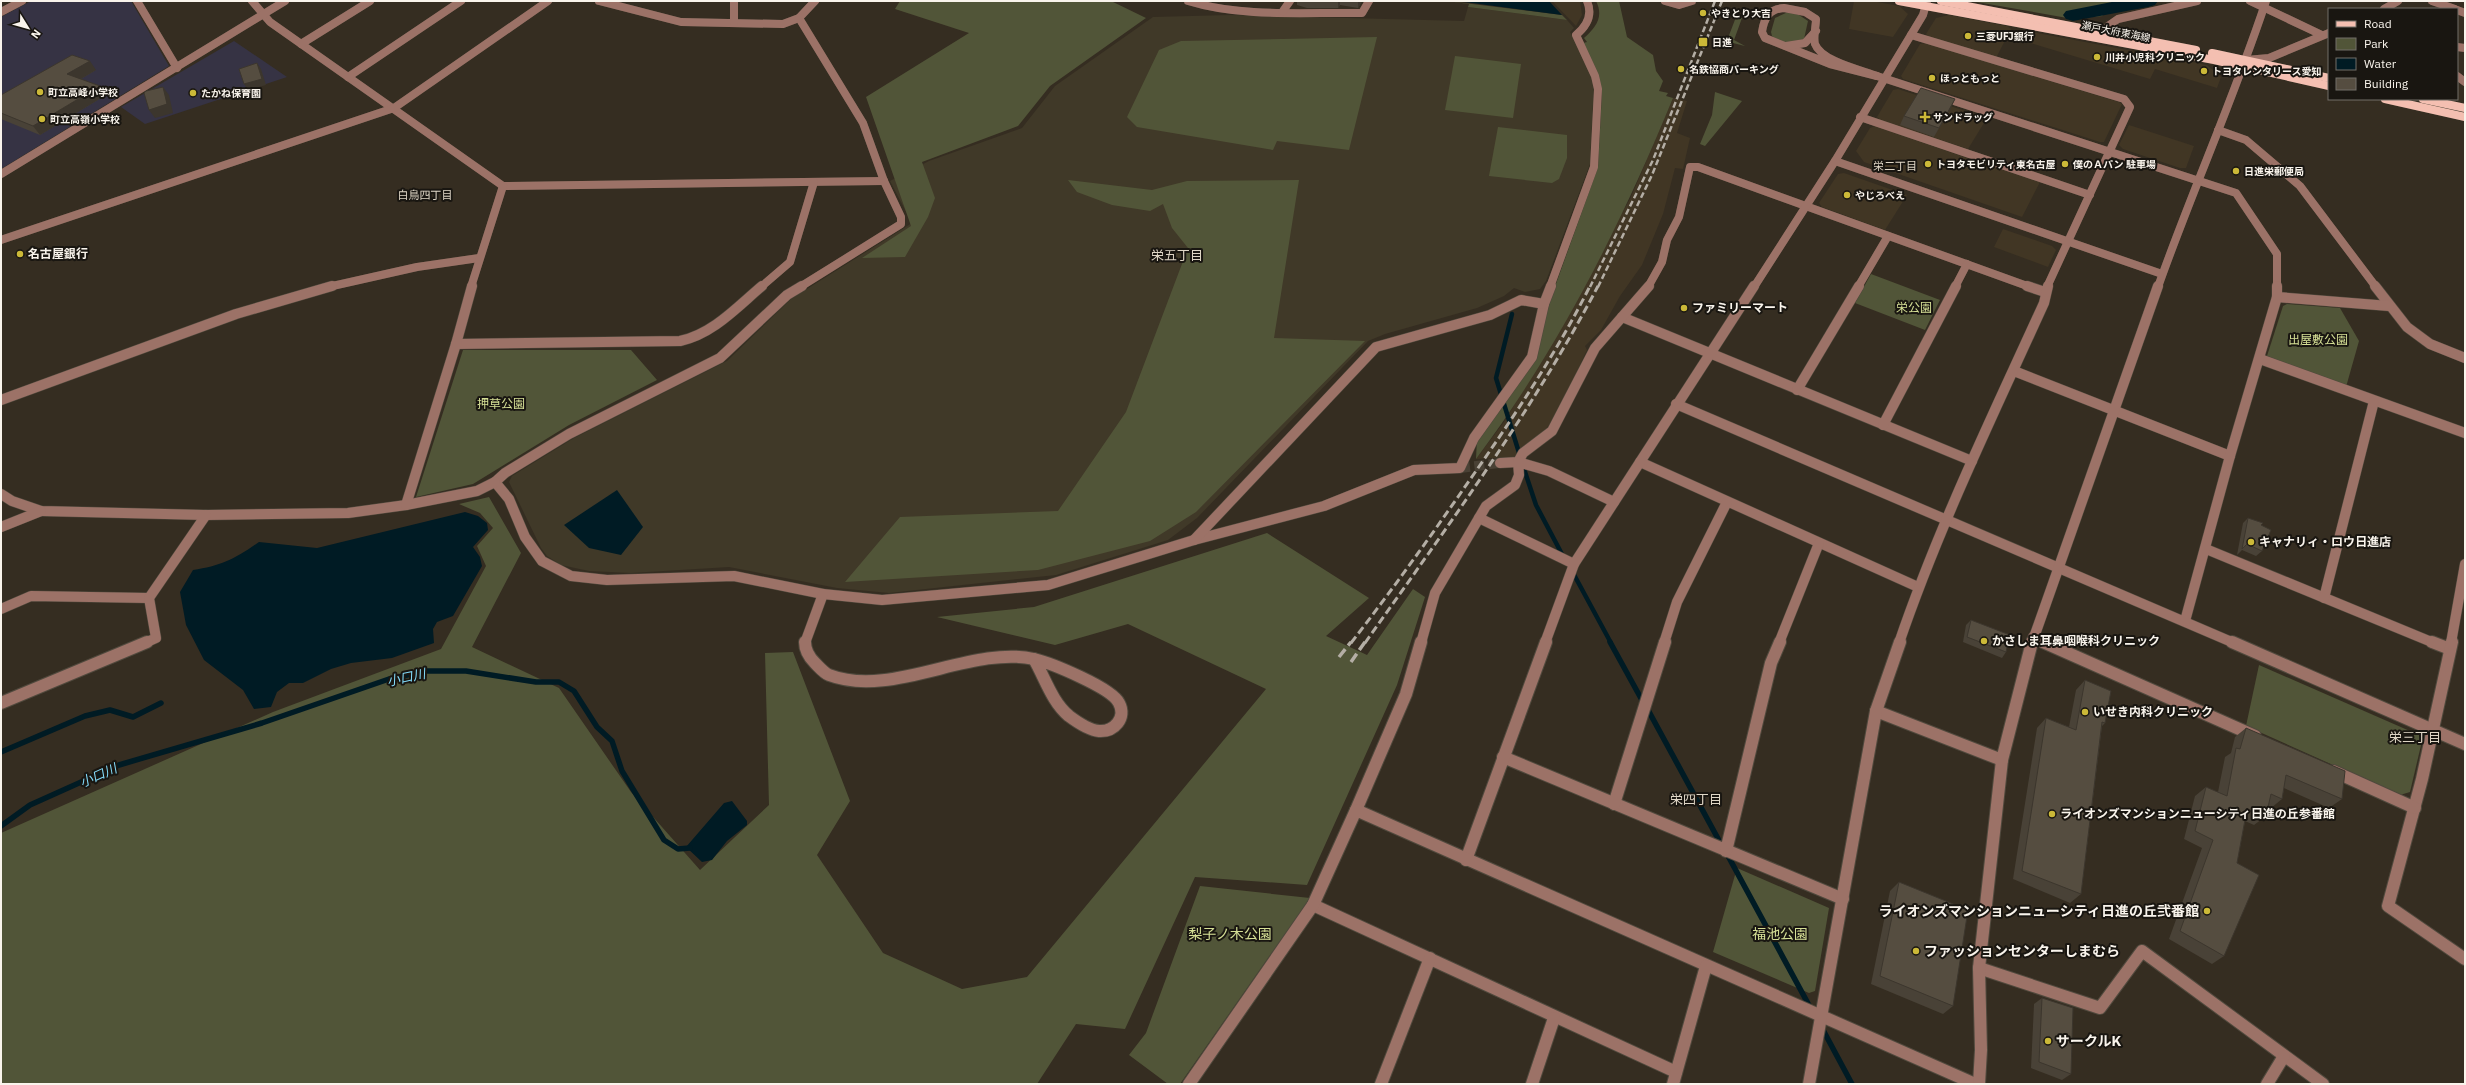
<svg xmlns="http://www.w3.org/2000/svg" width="2466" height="1085" viewBox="0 0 2466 1085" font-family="'IBM Plex Sans','Noto Sans JP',sans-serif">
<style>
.built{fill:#413624}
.industrial{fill:#403928}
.education{fill:#363344}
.green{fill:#515538}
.water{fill:#001b24}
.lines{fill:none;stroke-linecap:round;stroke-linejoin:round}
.stream-far1{stroke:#001b24;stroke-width:4.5}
.stream{stroke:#001b24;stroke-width:5.5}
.river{fill:#001b24;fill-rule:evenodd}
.minor-tunnel{stroke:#494135;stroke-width:10;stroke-dasharray:10 4.5;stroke-linecap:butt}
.minor-far2-casing{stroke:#50493d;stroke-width:8}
.minor-far1-casing{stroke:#50493d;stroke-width:11}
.minor-casing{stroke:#50493d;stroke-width:14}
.major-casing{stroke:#50493d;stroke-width:8}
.minor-far2{stroke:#9c7267;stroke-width:8}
.minor-far1{stroke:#9c7267;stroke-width:10}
.minor{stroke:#9c7267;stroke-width:12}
.major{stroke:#f4bfb1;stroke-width:8}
.rail-far2{stroke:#b4aea5;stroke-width:2.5;stroke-dasharray:6 3;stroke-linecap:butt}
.rail-far1{stroke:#b4aea5;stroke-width:3;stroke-dasharray:8 4;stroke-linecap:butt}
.rail{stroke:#b4aea5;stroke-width:3.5;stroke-dasharray:10 4.5;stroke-linecap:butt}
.wall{fill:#494237}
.shaded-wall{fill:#3c362d}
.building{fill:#554d40;stroke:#3c362d}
.poi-dot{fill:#ccb938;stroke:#191611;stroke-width:1.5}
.labels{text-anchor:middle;stroke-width:4;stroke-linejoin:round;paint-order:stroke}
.far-poi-label{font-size:10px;font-weight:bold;fill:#f9f4ec;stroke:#191611;text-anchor:start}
.far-street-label{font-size:10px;fill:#f9f4ec;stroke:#191611}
.far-neighbourhood-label{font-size:11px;fill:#dfd6c6;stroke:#191611}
.poi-label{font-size:12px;font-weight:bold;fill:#f9f4ec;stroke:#191611;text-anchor:start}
.park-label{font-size:12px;fill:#d6e096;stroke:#191611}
.neighbourhood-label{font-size:13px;fill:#dfd6c6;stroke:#191611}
.water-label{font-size:13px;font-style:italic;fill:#84ddfc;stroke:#191611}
.near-poi-label{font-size:14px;font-weight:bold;fill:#f9f4ec;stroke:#191611;text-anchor:start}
.near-park-label{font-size:14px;fill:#d6e096;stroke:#191611}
</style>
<rect width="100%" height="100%" fill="#352d21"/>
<g class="built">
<path d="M1552 1H1580L1582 15 1576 26Z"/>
<path d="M1854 1H1872L1899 6 1908 14 1893 37 1849 29Z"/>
<path d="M1949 15 2007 26 2011 29 1997 56 1993 57 1930 38 1926 34 1936 18Z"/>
<path d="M2022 30 2207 65 2221 77 2217 88 2155 69 2150 79 2017 39Z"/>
<path d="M1926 43 2119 102 2122 104 2104 142H2100L1903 79 1901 76 1920 44Z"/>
<path d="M1898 89 1987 118 1968 149 1880 120 1877 117 1893 90Z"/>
<path d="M1673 98 1687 101 1677 133 1690 138 1683 169 1675 168 1663 214 1642 265 1620 296 1601 330 1585 346 1587 350 1572 382 1550 424 1537 439 1514 457 1476 459 1506 419 1630 199Z"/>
<path d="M2129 125 2194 146 2186 168H2180L2123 149 2119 145Z"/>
<path d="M1875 126 1991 166 2040 182 2022 217 1864 162 1856 151 1870 128Z"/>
<path d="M1844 173 1907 195 1885 230 1822 207 1819 203 1838 174Z"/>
<path d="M2003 229 2052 246 2056 250 2048 267 1994 247Z"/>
</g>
<path class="industrial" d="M1468 7 1567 20 1574 28 1570 32 1585 60 1594 85 1590 164 1546 281 1540 289 1525 292 1514 288 1504 296 1477 308 1385 334 1368 341 1197 518 1168 540 1056 575 889 593 837 588 729 567 631 573 589 571 561 565 547 556 541 548 509 482 512 476 574 438 727 361 791 299 912 223 890 181 929 161 1022 128 1055 86 1153 17 1230 15 1464 21Z"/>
<g class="education">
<path d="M31 1H131L169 66 1 169V17Z"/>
<path d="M234 41 287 77 145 124 121 107Z"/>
</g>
<g class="green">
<path d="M900 1H1111L1146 18 1050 86 1018 126 922 162 935 198 928 217 905 257 862 258 911 226 866 97 969 33 895 9Z"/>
<path d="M1447 1 1562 15 1567 20 1468 7 1469 4Z"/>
<path d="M1596 1H1619L1627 37 1653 55 1656 71 1663 81 1659 91 1668 93 1666 96 1673 98C1621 225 1559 348 1476 459L1477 438 1536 358 1548 306 1598 167 1602 92 1598 75 1583 43 1587 42 1584 38C1596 27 1604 17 1596 1Z"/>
<path d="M1971 1H2137L2070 14 2074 17 2100 13 2103 16 2073 19Z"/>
<path d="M1788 12 1799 15 1808 21 1804 39C1795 46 1780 43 1772 36L1771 32 1775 18Z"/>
<path d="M1736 17 1742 18 1734 40 1745 46 1733 43 1728 38Z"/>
<path d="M1377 37 1349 150 1277 141 1273 150 1137 127 1127 117 1159 50 1181 41Z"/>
<path d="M1455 56 1521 64 1513 118 1445 110Z"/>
<path d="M1715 92 1742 101 1705 146 1700 144 1712 115Z"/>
<path d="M1498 127 1567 135V158L1559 179 1552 183 1489 176Z"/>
<path d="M1068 180 1152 190 1187 181 1299 180 1274 338 1365 341 1196 512 1150 541 1038 570 845 582 900 517 1058 511 1126 412 1188 248 1172 228 1163 204 1150 211 1112 205 1077 192Z"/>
<path d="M1871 274 1940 300 1925 330 1855 303Z"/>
<path d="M2287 304 2340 308 2359 341 2346 387 2267 356 2283 306Z"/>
<path d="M463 350H631L657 380 569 425 473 484 416 497Z"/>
<path d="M489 497 521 553 472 647 559 688 631 792 700 870 769 805 765 653 793 652 850 801 817 855 883 953 962 989 1027 977 1266 689 1128 624 1055 645 937 617 1034 607 1267 533 1369 598 1326 636 1367 655 1413 589 1425 597 1397 685 1307 885 1195 877 1125 1029 1076 1024 1037 1084H1V833L273 712 441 649 486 566 477 546 493 528 480 513 459 504Z"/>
<path d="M2259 665 2419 735 2422 741 2410 792 2400 795 2246 726Z"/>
<path d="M1737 868 1829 908 1815 991 1809 993 1713 952Z"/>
<path d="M1200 886 1310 898 1180 1084H1168L1129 1055 1146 1033Z"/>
</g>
<g class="water">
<path d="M1457 1H1549L1562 15Z"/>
<path d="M617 490 643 527 621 555 589 548 564 525Z"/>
<path d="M465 512 478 516 487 523 488 530 473 547 480 557 482 566 453 616 437 622 433 629 434 643 392 658 351 663 331 669 303 683H289L277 692 271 707 254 709 243 690 204 660 186 625 180 592 193 570C221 566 235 559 259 542L317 548Z"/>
<path d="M732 801 747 821V825L727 841 712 860 702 862 686 847 724 803Z"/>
</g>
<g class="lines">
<g class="stream-far1">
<path d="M1512 314 1496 378 1520 456"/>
<path d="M1522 463 1536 505 1564 558"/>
<path d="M1572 571 1611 643"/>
</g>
<g class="stream">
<path d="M1610 642 1643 702"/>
<path d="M1647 708 1722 846"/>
<path d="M1 752 85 716 110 710 133 717 161 703"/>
<path d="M1 826 30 805 119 765 262 723 389 679 426 671H466L536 682H559L574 691 597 727 612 741 622 771 664 840 678 849 690 848"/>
<path d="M1727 854 1811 1009"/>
<path d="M1822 1028 1852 1084"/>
</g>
<path class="river" d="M2117 1H2158L2155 5 2148 7 2073 21 2066 19 2063 15 2066 11Z"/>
<path class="minor-tunnel" d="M1460 468 1500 463"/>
<defs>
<g id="minor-far2">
<path d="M137 1 177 68"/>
<path d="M252 1 270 22 503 186 884 181"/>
<path d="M599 1 681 22 783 24 799 18 815 1"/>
<path d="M734 1V23"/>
<path d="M1188 1C1243 18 1305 12 1362 13L1369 1"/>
<path d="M1665 1 1679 5 1692 1"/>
<path d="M2250 1 2322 35"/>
<path d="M2432 1 2455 9"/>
<path d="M1784 8 1805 12 1816 19C1816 26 1813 37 1815 44 1821 61 1861 70 1877 76L1830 64 1765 38 1762 32C1764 18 1769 9 1784 8Z"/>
<path d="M2384 9 2398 1"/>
<path d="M2457 10 2465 13"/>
<path d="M1283 11 1290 1"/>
<path d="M1 12 22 1"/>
<path d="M799 18 863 123 884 181 901 217V224L800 287"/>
<path d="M2107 32 2108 26 2118 19 2197 1"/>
<path d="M1911 35 2124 99 2130 107 2047 287"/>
<path d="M301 44 370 1"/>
<path d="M1786 46 1805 43 1816 31"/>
<path d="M2457 47 2465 48"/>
<path d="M2246 60 2269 58 2329 33"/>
<path d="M1877 76 2236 193 2277 254V287"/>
<path d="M2457 76 2465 82"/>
<path d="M348 77 461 1"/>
<path d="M1860 117 2090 195"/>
<path d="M2218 130 2246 140 2300 186 2376 287"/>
<path d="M1835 161 2162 274"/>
<path d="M1 174 285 1"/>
<path d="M1 240 394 108 548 1"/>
<path d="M328 287 417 267 479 258"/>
<path d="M471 287 503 186"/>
<path d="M761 287 790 262 814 182"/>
<path d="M1550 287 1594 167 1598 89 1595 76 1576 35C1587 26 1593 15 1587 1"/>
<path d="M1648 287 1662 262 1667 240 1679 217 1690 167H1698L2030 287"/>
<path d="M1754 287 1835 161 1923 15 1927 1"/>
<path d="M1858 287 1888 236"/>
<path d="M1955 287 1967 264"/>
<path d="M2158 287C2192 191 2234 98 2266 1"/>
</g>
<g id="minor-far1">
<path d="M802 286 787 295 720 358 569 434 505 473 495 482 509 499 525 537 542 561 571 576 607 580 734 576 823 594 882 600 1048 585 1194 540 1324 506 1414 470 1460 468 1474 438 1532 357 1544 304 1551 286"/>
<path d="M2027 286 2045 292"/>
<path d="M2375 286 2407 327 2430 344 2465 358"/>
<path d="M2277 297 2389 306"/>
<path d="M1622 317 1972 461"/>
<path d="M456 344 680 341C713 334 737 307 762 286"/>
<path d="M2260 359 2465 433"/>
<path d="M2014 371 2230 456"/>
<path d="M1797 390 1859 286"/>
<path d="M1 400 236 314 332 286"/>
<path d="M1676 404 2234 643"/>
<path d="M1883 425 1956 286"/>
<path d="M1640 462 1918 587"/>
<path d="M1500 463 1518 462 1523 453 1552 431 1595 348 1649 286"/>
<path d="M1 494 12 501 41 511 206 515 348 513 406 505 477 491 495 482"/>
<path d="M406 505 456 344 472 286"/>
<path d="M1479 518 1574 564"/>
<path d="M1 527 41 511"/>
<path d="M1194 540 1376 347 1490 315 1521 300 1544 304"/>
<path d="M2206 549 2434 643"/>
<path d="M2324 598 2374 401"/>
<path d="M1 609 31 596 149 598"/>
<path d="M2185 621 2230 456 2277 297V286"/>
<path d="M2033 637 2046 643"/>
<path d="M145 643 156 638 149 598 206 515"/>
<path d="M805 643 823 594"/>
<path d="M1421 643 1435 593 1486 506 1515 485 1519 475 1518 462 1549 471 1614 502"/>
<path d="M1545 643 1574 564 1754 286"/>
<path d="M1664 643 1677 602 1727 502"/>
<path d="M1779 643 1819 543"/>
<path d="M1899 643C1939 526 1993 415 2044 303L2048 286"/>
<path d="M2032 643 2158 286"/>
<path d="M2451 643 2465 564"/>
</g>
<g id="minor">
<path d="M805 642C805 650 809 657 815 663 819 667 824 673 829 675 892 699 971 645 1034 659"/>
<path d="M2043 642 2255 736"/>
<path d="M2232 642 2465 744"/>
<path d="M2432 642 2450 649"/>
<path d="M2452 642 2422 779 2388 906 2465 959"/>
<path d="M1034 659C1051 663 1112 688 1119 703 1127 718 1114 732 1099 731 1088 730 1077 722 1069 716 1052 702 1045 678 1034 659Z"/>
<path d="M1 703 147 642"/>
<path d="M1876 711 2002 760"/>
<path d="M1503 757 1843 899"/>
<path d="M2333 771 2415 808"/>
<path d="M1614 804 1665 642"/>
<path d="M1356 810 1406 694 1421 642"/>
<path d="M1726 851 1771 663 1780 642"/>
<path d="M1466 860 1546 642"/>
<path d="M1313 905 1676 1072"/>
<path d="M1979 968 2100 1008 2142 951 2323 1084"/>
<path d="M1189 1084 1313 905 1356 810 1975 1084"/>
<path d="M1381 1084 1430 958"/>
<path d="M1532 1084 1554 1018"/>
<path d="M1673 1084 1706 966"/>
<path d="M1809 1084 1876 711 1900 642"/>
<path d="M1979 1084 1981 1050 1979 968 2002 760 2032 642"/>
<path d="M2267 1084 2284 1056"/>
</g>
<g id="major">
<path d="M1899 1 2214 60 2329 86"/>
<path d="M1941 1 2196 50"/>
<path d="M2212 53 2329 78"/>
<path d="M2385 99 2465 117"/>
<path d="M2423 99 2465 108"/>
</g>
</defs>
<use href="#minor-far2" class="minor-far2-casing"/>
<use href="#minor-far1" class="minor-far1-casing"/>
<use href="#minor" class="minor-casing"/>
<use href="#major" class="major-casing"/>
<use href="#minor-far2" class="minor-far2"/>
<use href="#minor-far1" class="minor-far1"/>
<use href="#minor" class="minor"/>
<use href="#major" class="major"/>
<g class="rail-far2">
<path d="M1590 287 1653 160 1715 1"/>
<path d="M1598 287 1652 175 1722 1"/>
</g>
<g class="rail-far1">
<path d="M1351 643C1392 590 1431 536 1469 481 1513 418 1556 354 1590 286"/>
<path d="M1365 643C1447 527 1532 412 1598 286"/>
</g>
<g class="rail">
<path d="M1339 657 1351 642"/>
<path d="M1351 662 1365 642"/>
</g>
</g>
<g class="wall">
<path d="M1297 1H1362L1358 8 1340 5 1338 8H1307L1297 5Z"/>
<path d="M96 70 81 79 100 86 106 95 40 135 1 119V95Z"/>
<path d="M1951 108 1934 137 1900 125 1904 116Z"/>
<path d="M2248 518 2261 525 2262 551 2256 556 2242 550 2237 555 2243 523Z"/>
<path d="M1971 620 2006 652 2002 658 1963 642 1966 625Z"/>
<path d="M2085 680 2105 723 2102 726 2081 894 2070 903 2013 879 2037 728 2046 718 2069 727 2076 690Z"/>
<path d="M2246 728 2342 799 2329 808 2284 788 2282 799 2271 808 2268 807 2266 816 2254 825 2245 821 2237 863 2224 956 2212 964 2169 939 2202 848 2184 839 2195 796 2206 787 2218 792 2225 757 2231 753 2235 737Z"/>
<path d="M1899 882 1953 1006 1943 1014 1871 984 1890 891Z"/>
<path d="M2042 998 2071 1074 2062 1080 2031 1068 2034 1004Z"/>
</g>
<g class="shaded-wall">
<path d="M1338 1H1340V5L1338 8Z"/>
<path d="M1358 1H1362L1358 8Z"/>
<path d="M90 61 96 70 74 83 67 74Z"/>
<path d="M257 63 261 69 266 85 248 90 244 84Z"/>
<path d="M100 86 106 95 40 135 33 126Z"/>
<path d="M163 87 169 95 173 113 155 118 149 110Z"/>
<path d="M1955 99 1951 108 1934 137 1939 128Z"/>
</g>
<g class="building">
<path d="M72 55 90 61 67 74 100 86 33 126 1 113V95Z"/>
<path d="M257 63 262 79 244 84 239 69Z"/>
<path d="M163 87 167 104 149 110 144 93 146 91Z"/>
<path d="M1921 88 1955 99 1939 128 1904 116Z"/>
<path d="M2248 518 2263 523 2261 525 2271 530 2262 551 2247 544 2242 549Z"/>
<path d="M1971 620 2010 635 2006 652 1967 637Z"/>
<path d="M2085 680 2111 691 2105 723 2102 722 2081 894 2022 871 2046 718 2076 730Z"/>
<path d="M2246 728 2345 771 2342 799 2286 775 2282 799 2271 794 2266 816 2247 809 2237 863 2259 875 2224 956 2180 931 2213 840 2195 831 2206 787 2227 796 2236 748 2240 749Z"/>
<path d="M1899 882 1968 910 1953 1006 1880 976Z"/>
<path d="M2042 998 2073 1008 2071 1074 2039 1062Z"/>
</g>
<g class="poi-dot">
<circle cx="1703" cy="13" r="4"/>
<circle cx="1968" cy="36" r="4"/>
<rect x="1698" y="37" width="10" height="10" rx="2"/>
<circle cx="2097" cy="57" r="4"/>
<circle cx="1681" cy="69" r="4"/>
<circle cx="2204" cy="71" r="4"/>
<circle cx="1932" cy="78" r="4"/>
<circle cx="40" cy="92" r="4"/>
<circle cx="193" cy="93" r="4"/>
<path d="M1923 111h4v4h4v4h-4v4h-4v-4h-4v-4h4z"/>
<circle cx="42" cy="119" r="4"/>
<circle cx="1928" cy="164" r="4"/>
<circle cx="2065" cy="164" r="4"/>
<circle cx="2236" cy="171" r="4"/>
<circle cx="1847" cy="195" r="4"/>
<circle cx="20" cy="254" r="4"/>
<circle cx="1684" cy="308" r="4"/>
<circle cx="2251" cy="542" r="4"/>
<circle cx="1984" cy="641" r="4"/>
<circle cx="2085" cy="712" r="4"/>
<circle cx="2052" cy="814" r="4"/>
<circle cx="2207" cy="911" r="4"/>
<circle cx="1916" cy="951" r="4"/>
<circle cx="2048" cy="1041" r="4"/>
</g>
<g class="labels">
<g class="far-poi-label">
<text x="1711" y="17">やきとり大吉</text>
<text x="1976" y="40">三菱UFJ銀行</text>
<text x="1712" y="46">日進</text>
<text x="2105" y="61">川井小児科クリニック</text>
<text x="1689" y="73">名鉄協商パーキング</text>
<text x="2212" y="75">トヨタレンタリース愛知</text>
<text x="1940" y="82">ほっともっと</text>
<text x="48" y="96">町立高峰小学校</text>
<text x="201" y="97">たかね保育園</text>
<text x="1933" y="121">サンドラッグ</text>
<text x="50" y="123">町立高嶺小学校</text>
<text x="1936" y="168">トヨタモビリティ東名古屋</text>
<text x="2073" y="168">僕のＡパン 駐車場</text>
<text x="2244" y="175">日進栄郵便局</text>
<text x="1855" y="199">やじろべえ</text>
</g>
<g class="far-street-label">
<text transform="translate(2116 31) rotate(11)" y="4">瀬戸大府東海線</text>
</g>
<g class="far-neighbourhood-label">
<text x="1895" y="170">栄二丁目</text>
<text x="425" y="199">白鳥四丁目</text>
</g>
<g class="poi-label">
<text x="28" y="258">名古屋銀行</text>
<text x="1692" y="312">ファミリーマート</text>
<text x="2259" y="546">キャナリィ・ロウ日進店</text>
<text x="1992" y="645">かさしま耳鼻咽喉科クリニック</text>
<text x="2093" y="716">いせき内科クリニック</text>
<text x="2060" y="818">ライオンズマンションニューシティ日進の丘参番館</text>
</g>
<g class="park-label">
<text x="1914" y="312">栄公園</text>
<text x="2318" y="344">出屋敷公園</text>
<text x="501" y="408">押草公園</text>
</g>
<g class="neighbourhood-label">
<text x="1177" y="260">栄五丁目</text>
<text x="2415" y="742">栄三丁目</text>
<text x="1696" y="804">栄四丁目</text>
</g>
<g class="water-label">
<text transform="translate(406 677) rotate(-12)" y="5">小口川</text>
<text transform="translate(98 775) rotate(-24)" y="5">小口川</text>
</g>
<g class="near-poi-label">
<text x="2199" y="916" text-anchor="end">ライオンズマンションニューシティ日進の丘弐番館</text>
<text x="1924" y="956">ファッションセンターしまむら</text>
<text x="2056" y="1046">サークルK</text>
</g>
<g class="near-park-label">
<text x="1230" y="939">梨子ノ木公園</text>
<text x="1780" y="939">福池公園</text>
</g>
</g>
<rect width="2466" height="1085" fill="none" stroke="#f9f4ec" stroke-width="4"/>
<rect x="2328" y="8" width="130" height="92" fill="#191611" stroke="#736f69"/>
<rect x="2336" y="21" width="20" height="6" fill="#f4bfb1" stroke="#736f69"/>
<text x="2364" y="28" font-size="12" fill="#f9f4ec">Road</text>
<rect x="2336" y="38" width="20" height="12" fill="#515538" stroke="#736f69"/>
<text x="2364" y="48" font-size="12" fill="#f9f4ec">Park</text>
<rect x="2336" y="58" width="20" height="12" fill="#001b24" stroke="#736f69"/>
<text x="2364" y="68" font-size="12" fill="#f9f4ec">Water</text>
<rect x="2336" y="78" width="20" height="12" fill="#554d40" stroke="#736f69"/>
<text x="2364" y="88" font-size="12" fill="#f9f4ec">Building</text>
<g transform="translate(28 28) rotate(127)" stroke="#191611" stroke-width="3" paint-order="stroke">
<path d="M0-3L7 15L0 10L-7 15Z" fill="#f9f4ec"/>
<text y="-6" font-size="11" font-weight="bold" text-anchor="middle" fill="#f9f4ec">N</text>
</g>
</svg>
